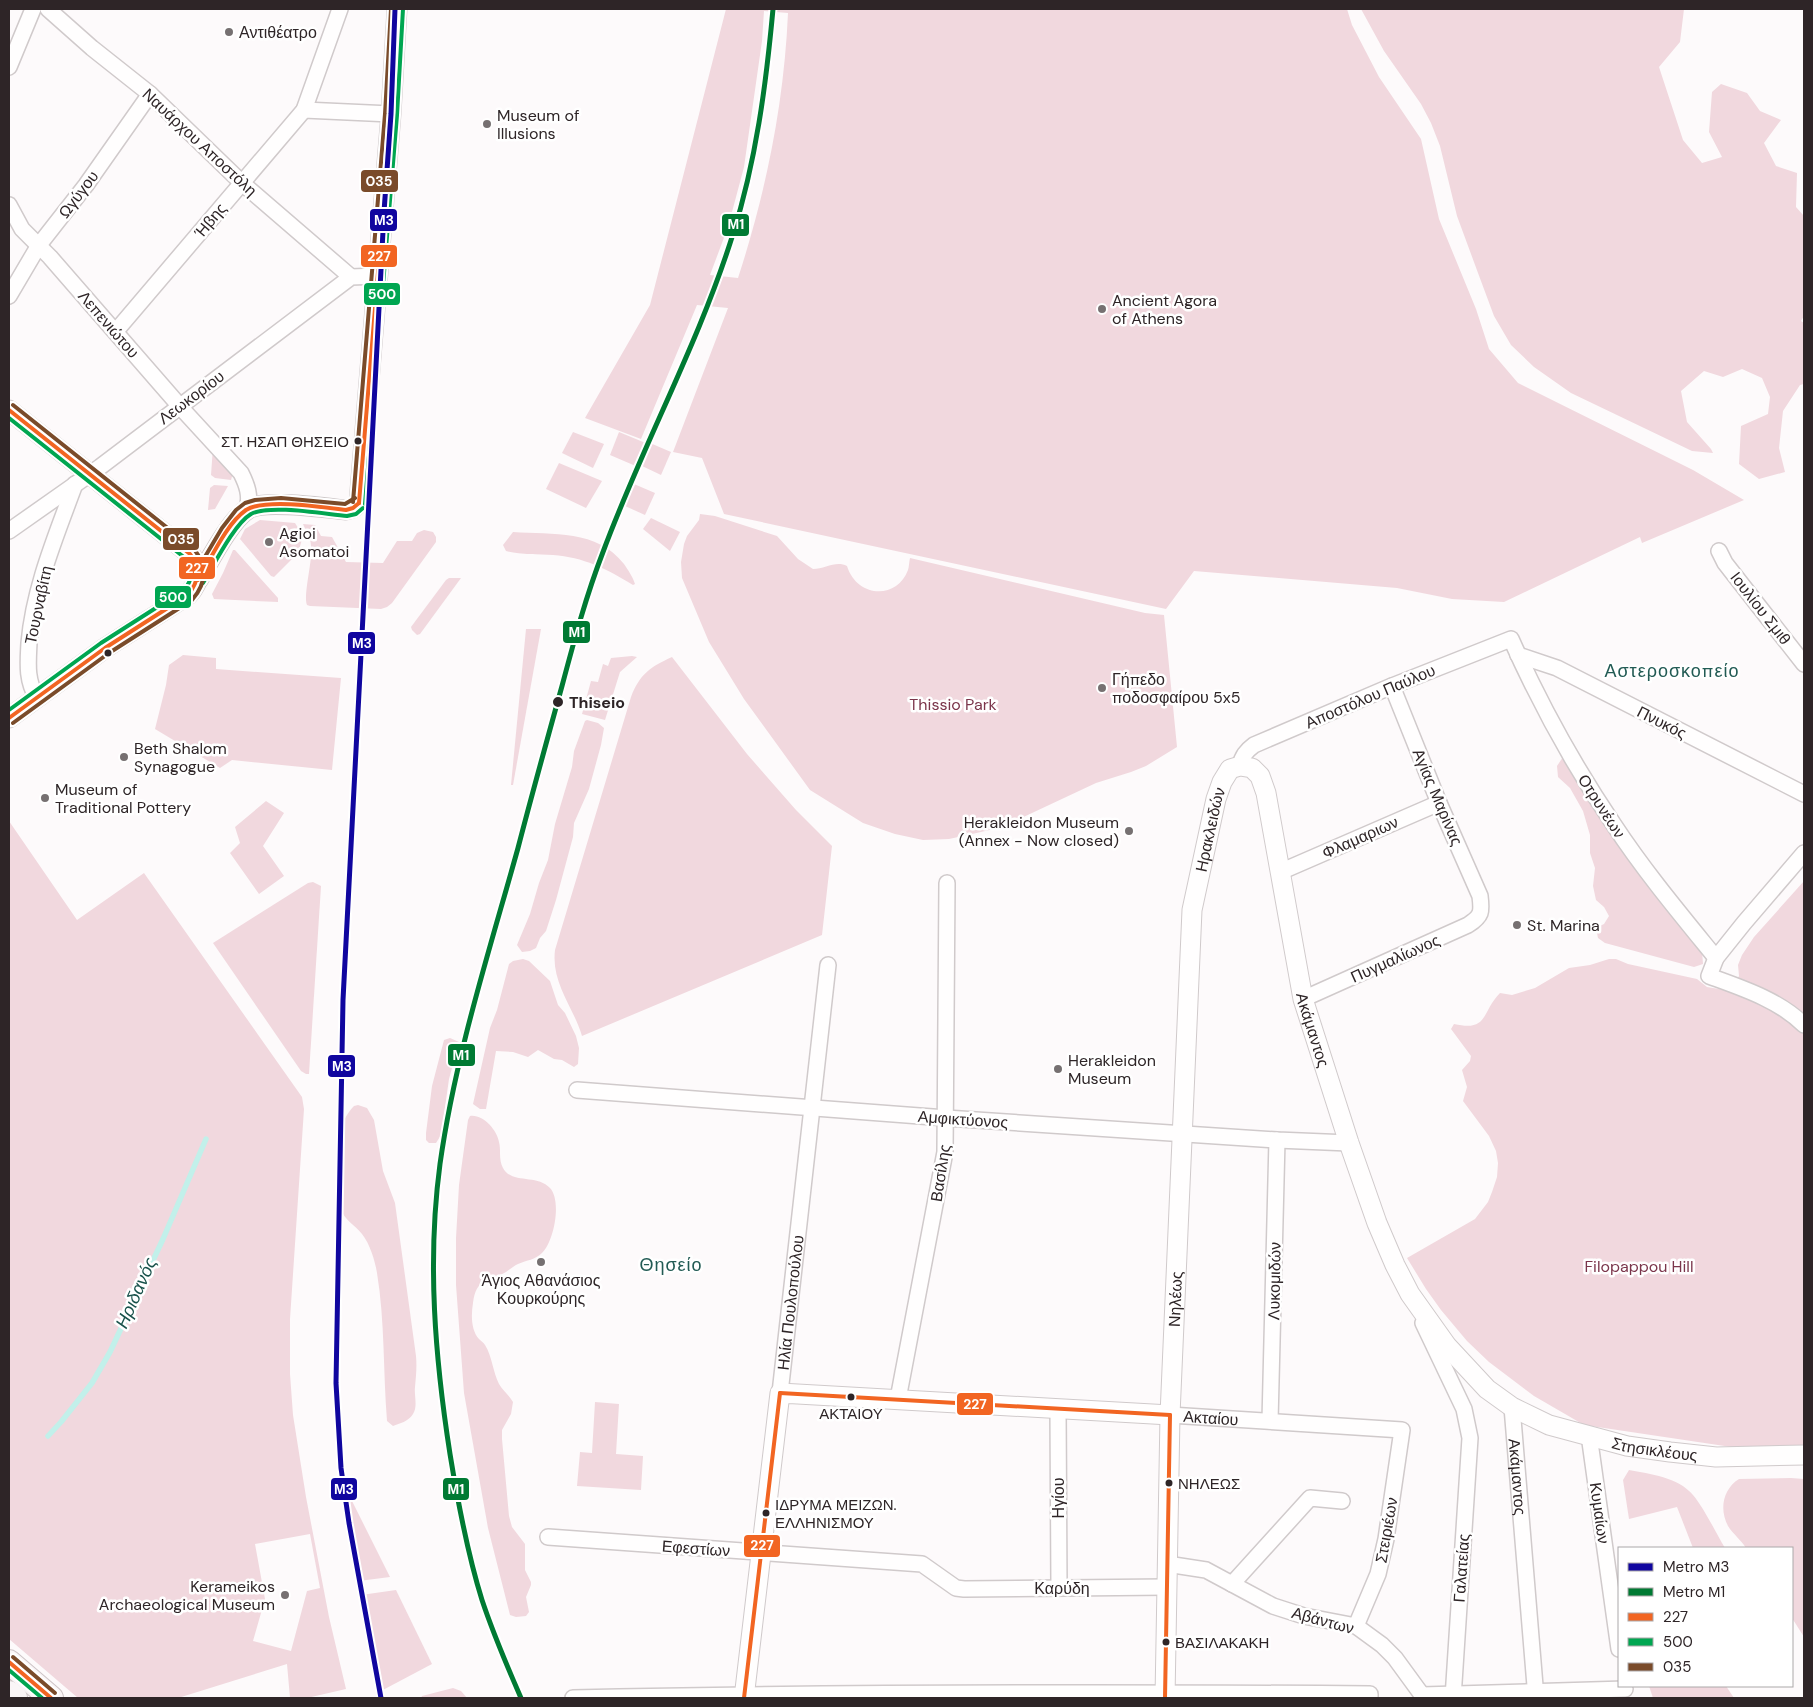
<svg xmlns="http://www.w3.org/2000/svg" width="1813" height="1707" viewBox="0 0 1813 1707" font-family="'DM Sans',sans-serif">
<style>
.green{fill:#f1d8de;fill-rule:evenodd}
.lines{fill:none;stroke-linecap:round;stroke-linejoin:round}
.stream{stroke:#c2f0ea;stroke-width:5.5}
.minor-casing{stroke:#d0cacb;stroke-width:18}
.tertiary-casing{stroke:#d0cacb;stroke-width:21}
.primary-casing{stroke:#cdc4c6;stroke-width:26}
.minor{stroke:#fffefe;stroke-width:15}
.tertiary{stroke:#fffefe;stroke-width:19}
.primary{stroke:#faf6f7;stroke-width:24}
.bus-1-casing{stroke:#fff;stroke-width:8}
.bus-2-casing{stroke:#fff;stroke-width:8}
.bus-3-casing{stroke:#fff;stroke-width:8}
.bus-1{stroke:#f26522;stroke-width:4}
.bus-2{stroke:#00a651;stroke-width:4}
.bus-3{stroke:#7a4b2a;stroke-width:4}
.metro-1-casing{stroke:#fff;stroke-width:9}
.metro-2-casing{stroke:#fff;stroke-width:9}
.metro-1{stroke:#10069f;stroke-width:5}
.metro-2{stroke:#007a33;stroke-width:5}
.poi-dot{fill:#767071;stroke:#fff;stroke-width:2}
.bus-dot{fill:#2e2527;stroke:#fff;stroke-width:2}
.labels{text-anchor:middle;stroke-width:5;stroke-linejoin:round;paint-order:stroke}
.bus-label{font-size:15px;fill:#2e2527;stroke:#fff;text-anchor:start}
.poi-label{font-size:16px;fill:#2e2527;stroke:#fff;text-anchor:start}
.street-label{font-size:16px;fill:#2e2527;stroke:#fff}
.stop-label{font-size:16px;font-weight:bold;fill:#2e2527;stroke:#fff;text-anchor:start}
.park-label{font-size:16px;fill:#7b354b;stroke:#fff}
.neighbourhood-label{font-size:18px;letter-spacing:1px;fill:#225b54;stroke:#fff}
.water-label{font-size:18px;font-style:italic;fill:#19524b;stroke:#fff}
.line-badge{stroke:#fff;stroke-width:2}
.badge-label{font-size:14px;text-anchor:middle;font-weight:bold;fill:#fff}
</style>
<rect width="100%" height="100%" fill="#fdfafb"/>
<g class="green">
<path d="M726 9H1347L1352 25 1379 77 1421 139 1439 219 1476 309 1489 349 1518 383 1693 470 1744 500 1642 543 1640 537 1504 602 1452 599 1397 588 1194 571 1166 609 724 514 702 458 673 452 728 308 697 305 641 439 585 418 650 305ZM764 11 788 13C784 104 766 192 738 278L710 275 728 227 744 167 762 41Z"/>
<path d="M1361 9H1684L1680 42 1659 67 1683 140 1702 163 1722 157 1709 132 1712 92 1721 84 1747 93 1760 111 1781 120 1764 143 1776 166 1797 173 1796 207 1804 216V316L1801 321 1804 323V384L1800 385 1783 411 1779 448 1785 472 1759 479 1739 464 1741 426 1768 414 1770 397 1762 378 1742 369 1723 377 1704 371 1681 391 1687 422 1711 449 1713 453 1692 451 1571 393 1534 367 1511 345 1494 316 1478 273 1457 216 1440 146 1431 123 1421 104 1384 51Z"/>
<path d="M573 432 604 444 593 468 562 453Z"/>
<path d="M619 432 648 444 638 467 610 455Z"/>
<path d="M650 443 671 452 661 475 640 465Z"/>
<path d="M213 447 233 473 231 480 215 478 211 475Z"/>
<path d="M559 463 602 481 586 508 546 489Z"/>
<path d="M634 484 655 493 645 515 625 506Z"/>
<path d="M214 485 228 486 215 509 208 510 210 488Z"/>
<path d="M700 514 715 516 777 536 798 559 813 569C825 569 836 560 847 566 857 598 897 600 908 570 909 567 909 562 910 558L1145 613 1164 615 1177 747 1146 766 1131 772 1096 783 1002 827 981 832 949 839 923 840 895 834 863 823 810 790 744 699 709 642 682 578 681 562 684 544 687 536 699 520Z"/>
<path d="M651 518 680 532 670 551 643 529Z"/>
<path d="M260 520 295 523 303 536 298 553 274 577 271 576 240 539 245 529Z"/>
<path d="M303 524 315 525 321 536 332 537 346 562 383 563 397 541H412L417 533 424 530 433 532 436 537V542L392 603 387 607 381 609 310 606 307 605C303 594 313 561 311 546 311 538 306 531 303 524Z"/>
<path d="M513 532C553 535 597 529 624 564 628 570 633 577 635 584L633 585C607 569 583 557 553 555 537 554 520 555 506 551L503 545Z"/>
<path d="M233 550H235L278 598V602L214 599 212 594 223 573Z"/>
<path d="M449 578H461L420 634 417 635 412 630 411 627 446 580Z"/>
<path d="M526 629H541L513 785H511Z"/>
<path d="M183 655 216 658V669L341 678 332 770 232 760 220 768 155 729 166 685 169 665Z"/>
<path d="M632 656 637 657 620 672 605 720 582 714 591 681 598 682 603 664 608 666 611 658Z"/>
<path d="M672 657 747 754 796 810 832 846 822 935 582 1036C573 1006 551 983 555 950L631 697C640 674 650 667 672 657Z"/>
<path d="M587 720 598 723 604 728 601 745 589 789 574 823 573 837 556 900 546 931 540 938 536 948 530 951 522 952 517 945 530 914 539 883 548 860 555 824 572 767 574 751 585 721Z"/>
<path d="M1563 757C1578 778 1589 801 1603 823 1632 868 1666 912 1702 951L1703 964 1694 967 1605 943 1598 938 1596 928 1604 924 1609 916 1604 907 1596 900 1593 886 1595 868 1590 853V835L1583 811 1570 788 1558 777 1557 766Z"/>
<path d="M266 801 284 813 263 846 284 876 259 894 230 853 240 843 235 827Z"/>
<path d="M9 821 77 920 144 873 302 1097 304 1109 290 1319V1374L293 1415 306 1497 329 1617 346 1689 307 1698H290L287 1664 178 1698H78L9 1639ZM310 1534 320 1588 307 1591 291 1651 253 1641 265 1599 255 1544Z"/>
<path d="M1804 881V1446L1738 1448 1584 1425 1534 1396 1489 1362 1467 1341 1441 1310 1426 1289 1407 1258 1475 1219 1488 1202 1492 1192 1497 1177 1498 1163 1496 1151 1489 1136 1463 1101 1467 1087 1462 1070 1470 1061 1471 1056 1451 1029 1454 1024C1489 1032 1481 1012 1500 993L1512 995 1535 988 1569 968 1590 965 1609 959H1616L1628 964 1697 979 1707 987 1731 991 1739 976 1738 965 1742 955 1754 937Z"/>
<path d="M313 882 321 886 309 1074H306L301 1071 213 943 308 883Z"/>
<path d="M523 959 529 961 550 981 558 1005 565 1013 576 1036 579 1048 578 1064 574 1067 562 1060 554 1059 538 1050 528 1057 513 1052 496 1051 486 1109H480L473 1104 490 1028 497 1010 509 964 513 961Z"/>
<path d="M450 1038 459 1042 449 1079 441 1135 436 1143H429L426 1140V1133L432 1086 444 1040Z"/>
<path d="M358 1105 367 1108 374 1120 383 1171 395 1203 416 1356C417 1367 416 1376 415 1387 414 1396 418 1406 413 1414 408 1422 400 1423 393 1426L387 1421C383 1373 385 1321 377 1273 375 1261 370 1244 362 1234 355 1225 344 1220 341 1209 337 1197 339 1138 342 1125 344 1119 349 1111 354 1106Z"/>
<path d="M470 1116C483 1114 497 1130 499 1142 500 1146 500 1150 500 1153 500 1190 534 1171 550 1188 562 1201 554 1242 542 1253 535 1260 527 1260 518 1264 514 1266 510 1269 506 1272 488 1282 476 1278 473 1303 471 1315 471 1330 479 1339 481 1341 484 1343 485 1345 492 1356 493 1372 499 1384 503 1391 509 1395 513 1402L511 1414 502 1430V1439L509 1516 512 1527 525 1544V1570L531 1582V1585L526 1597 529 1612 526 1616 516 1617 510 1615 488 1528 464 1393 456 1285V1238L459 1185 468 1120Z"/>
<path d="M595 1402 619 1404 616 1454 643 1456 641 1490 577 1486 580 1452 592 1453Z"/>
<path d="M1629 1470C1650 1474 1678 1477 1693 1495 1704 1508 1716 1533 1725 1548H1693L1677 1507 1629 1519 1623 1480Z"/>
<path d="M1791 1478 1804 1479V1637L1792 1618V1548H1746C1741 1540 1733 1534 1728 1526 1719 1509 1723 1489 1739 1479Z"/>
<path d="M352 1501 390 1577 359 1581 344 1502Z"/>
<path d="M396 1590 432 1664 381 1691 361 1595Z"/>
<path d="M1649 1686H1726L1734 1698H1653Z"/>
<path d="M453 1688 461 1691 467 1698H421L422 1696Z"/>
</g>
<g class="lines">
<path class="stream" d="M48 1436 61 1422 92 1383 110 1352 163 1239 206 1139"/>
<defs>
<g id="minor">
<path d="M48 9 92 48 150 94 242 183 351 277"/>
<path d="M9 67 33 9"/>
<path d="M304 110 391 114"/>
<path d="M9 205 22 229 50 257 184 411 241 473C247 485 251 496 247 509"/>
<path d="M9 296 39 245 86 185 150 94"/>
<path d="M116 331 304 110 340 9"/>
<path d="M9 531 100 467 351 277 378 276"/>
<path d="M1719 551 1725 563 1804 664"/>
<path d="M1518 655 1557 668 1804 794"/>
<path d="M37 698C26 680 28 663 29 643 34 587 56 536 75 484"/>
<path d="M1240 766C1242 756 1246 751 1254 745L1392 686 1511 639C1540 704 1574 766 1614 825 1645 872 1681 915 1716 958"/>
<path d="M1804 853 1744 923 1716 958 1709 976C1742 988 1779 1000 1804 1025"/>
<path d="M1280 872 1439 803"/>
<path d="M1303 999 1468 925C1482 916 1482 912 1480 896L1439 803 1392 686"/>
<path d="M577 1090 946 1118 1277 1140 1349 1143"/>
<path d="M1423 1323 1464 1409 1470 1438 1453 1698"/>
<path id="s1" d="M780 1393 828 965"/>
<path d="M898 1399 945 1152 947 883"/>
<path id="s2" d="M1512 1407 1536 1698"/>
<path d="M1058 1408 1059 1588"/>
<path id="s3" d="M1170 1415 1402 1430 1386 1539 1378 1574 1356 1626"/>
<path d="M1270 1421 1277 1140"/>
<path d="M1589 1435 1619 1649"/>
<path d="M548 1537 922 1564 956 1588 964 1589 1167 1587"/>
<path d="M1167 1564 1206 1570 1273 1606 1304 1616 1356 1626 1382 1645 1395 1658 1422 1695 1625 1689"/>
<path d="M1232 1584 1310 1498 1342 1501"/>
<path d="M573 1698C839 1692 1104 1692 1370 1694V1698"/>
</g>
<g id="tertiary">
<path d="M9 410 190 554C202 568 200 582 188 595L105 648 9 718"/>
<path d="M359 503 391 114 397 9"/>
<path d="M198 580C209 562 230 520 248 509 264 499 326 508 346 510L353 508 359 503"/>
<path d="M744 1698 780 1393 1170 1415"/>
<path id="s4" d="M1165 1698 1170 1415 1192 910 1216 799 1222 782 1230 769 1240 766 1252 768 1260 776 1266 793 1303 999 1349 1143 1377 1223 1395 1265 1410 1294 1447 1346 1487 1389 1512 1407 1549 1425 1627 1446 1670 1452 1716 1457 1804 1455"/>
</g>
<g id="primary">
<path d="M9 1662 51 1698"/>
<path d="M9 1693 15 1698"/>
</g>
</defs>
<use href="#minor" class="minor-casing"/>
<use href="#tertiary" class="tertiary-casing"/>
<use href="#primary" class="primary-casing"/>
<use href="#minor" class="minor"/>
<use href="#tertiary" class="tertiary"/>
<use href="#primary" class="primary"/>
<defs>
<g id="bus-1">
<path d="M9 410 190 554C201 569 199 581 188 595L105 648 9 718"/>
<path d="M359 503 391 114 397 9"/>
<path d="M198 580C211 559 226 524 246 510 265 498 323 507 346 510L353 508 359 503"/>
<path d="M780 1393 1170 1415"/>
<path d="M9 1662 51 1698"/>
<path d="M744 1698 780 1393"/>
<path d="M1165 1698 1170 1415"/>
</g>
<g id="bus-2">
<path d="M9 418 185 558C194 570 193 579 184 590L101 643 9 710"/>
<path d="M365 504 397 115 403 9"/>
<path d="M203 583C214 565 234 524 251 514 270 504 324 514 347 516L356 514 363 508"/>
<path d="M9 1670 42 1698"/>
</g>
<g id="bus-3">
<path d="M353 502 385 114 391 9"/>
<path d="M193 577 222 528 236 510 245 503 255 500 281 498 345 504 355 498"/>
<path d="M13 723 109 653 192 600C206 584 208 567 194 549L13 405"/>
<path d="M13 1657 55 1693"/>
</g>
</defs>
<use href="#bus-1" class="bus-1-casing"/>
<use href="#bus-2" class="bus-2-casing"/>
<use href="#bus-3" class="bus-3-casing"/>
<use href="#bus-1" class="bus-1"/>
<use href="#bus-2" class="bus-2"/>
<use href="#bus-3" class="bus-3"/>
<defs>
<path id="metro-1" d="M381 1698 349 1523 341 1468 336 1383 343 1000 384 212 391 114 395 9"/>
<path id="metro-2" d="M521 1698C507 1666 493 1633 482 1600 467 1552 458 1503 450 1454 435 1358 427 1261 440 1164 455 1057 489 952 518 848 532 794 547 740 562 686 574 641 586 596 603 552 643 444 699 343 733 234 756 161 766 85 773 9"/>
</defs>
<use href="#metro-1" class="metro-1-casing"/>
<use href="#metro-2" class="metro-2-casing"/>
<use href="#metro-1" class="metro-1"/>
<use href="#metro-2" class="metro-2"/>
</g>
<g class="poi-dot">
<circle cx="229" cy="32" r="5"/>
<circle cx="487" cy="124" r="5"/>
<circle cx="1102" cy="309" r="5"/>
<circle cx="269" cy="542" r="5"/>
<circle cx="1102" cy="688" r="5"/>
<circle cx="124" cy="757" r="5"/>
<circle cx="45" cy="798" r="5"/>
<circle cx="1129" cy="831" r="5"/>
<circle cx="1517" cy="925" r="5"/>
<circle cx="1058" cy="1069" r="5"/>
<circle cx="541" cy="1262" r="5"/>
<circle cx="285" cy="1595" r="5"/>
</g>
<g class="bus-dot">
<circle cx="358" cy="441" r="4.5"/>
<circle cx="108" cy="653" r="4.5"/>
<circle cx="558" cy="702" r="6"/>
<circle cx="851" cy="1397" r="4.5"/>
<circle cx="1169" cy="1483" r="4.5"/>
<circle cx="766" cy="1513" r="4.5"/>
<circle cx="1166" cy="1642" r="4.5"/>
</g>
<g class="labels">
<g class="bus-label">
<text x="349" y="447" text-anchor="end">ΣΤ. ΗΣΑΠ ΘΗΣΕΙΟ</text>
<text x="851" y="1419" text-anchor="middle">ΑΚΤΑΙΟΥ</text>
<text x="1178" y="1489">ΝΗΛΕΩΣ</text>
<text x="775" y="1510">ΙΔΡΥΜΑ ΜΕΙΖΩΝ.<tspan x="775" dy="18">ΕΛΛΗΝΙΣΜΟΥ</tspan></text>
<text x="1175" y="1648">ΒΑΣΙΛΑΚΑΚΗ</text>
</g>
<g class="poi-label">
<text x="239" y="38">Αντιθέατρο</text>
<text x="497" y="121">Museum of<tspan x="497" dy="18">Illusions</tspan></text>
<text x="1112" y="306">Ancient Agora<tspan x="1112" dy="18">of Athens</tspan></text>
<text x="279" y="539">Agioi<tspan x="279" dy="18">Asomatoi</tspan></text>
<text x="1112" y="685">Γήπεδο<tspan x="1112" dy="18">ποδοσφαίρου 5x5</tspan></text>
<text x="134" y="754">Beth Shalom<tspan x="134" dy="18">Synagogue</tspan></text>
<text x="55" y="795">Museum of<tspan x="55" dy="18">Traditional Pottery</tspan></text>
<text x="1119" y="828" text-anchor="end">Herakleidon Museum<tspan x="1119" dy="18">(Annex - Now closed)</tspan></text>
<text x="1527" y="931">St. Marina</text>
<text x="1068" y="1066">Herakleidon<tspan x="1068" dy="18">Museum</tspan></text>
<text x="541" y="1286" text-anchor="middle">Άγιος Αθανάσιος<tspan x="541" dy="18">Κουρκούρης</tspan></text>
<text x="275" y="1592" text-anchor="end">Kerameikos<tspan x="275" dy="18">Archaeological Museum</tspan></text>
</g>
<g class="street-label">
<text transform="translate(200 142) rotate(43)" y="6">Ναυάρχου Αποστόλη</text>
<text transform="translate(78 194) rotate(-53)" y="6">Ωγύγου</text>
<text transform="translate(210 220) rotate(-50)" y="6">Ήβης</text>
<text transform="translate(109 324) rotate(49)" y="6">Λεπενιώτου</text>
<text transform="translate(191 397) rotate(-37)" y="6">Λεωκορίου</text>
<text transform="translate(38 605) rotate(-78)" y="6">Τουρναβίτη</text>
<text transform="translate(1761 608) rotate(52)" y="6">Ιουλίου Σμιθ</text>
<text transform="translate(1370 696) rotate(-23)" y="6">Αποστόλου Παύλου</text>
<text transform="translate(1662 722) rotate(27)" y="6">Πνυκός</text>
<text transform="translate(1438 797) rotate(67)" y="6">Αγίας Μαρίνας</text>
<text transform="translate(1602 806) rotate(57)" y="6">Οτρυνέων</text>
<text dy="6" stroke="none"><textPath href="#s4" startOffset="871">Ηρακλειδών</textPath></text>
<text transform="translate(1360 837) rotate(-24)" y="6">Φλαμαριων</text>
<text transform="translate(1395 958) rotate(-24)" y="6">Πυγμαλίωνος</text>
<text dy="6" stroke="none"><textPath href="#s4" startOffset="1229">Ακάμαντος</textPath></text>
<text transform="translate(963 1119) rotate(4)" y="6">Αμφικτύονος</text>
<text transform="translate(940 1173) rotate(-81)" y="6">Βασίλης</text>
<text transform="translate(1274 1281) rotate(-89)" y="6">Λυκομιδών</text>
<text dy="6" stroke="none"><textPath href="#s4" startOffset="399">Νηλέως</textPath></text>
<text dy="6" stroke="none"><textPath href="#s1" startOffset="91">Ηλία Πουλοπούλου</textPath></text>
<text dy="6" stroke="none"><textPath href="#s3" startOffset="41">Ακταίου</textPath></text>
<text dy="6" stroke="none"><textPath href="#s4" startOffset="1814">Στησικλέους</textPath></text>
<text dy="6" stroke="none"><textPath href="#s2" startOffset="70">Ακάμαντος</textPath></text>
<text transform="translate(1058 1498) rotate(-90)" y="6">Ηγίου</text>
<text transform="translate(1600 1513) rotate(82)" y="6">Κυμαίων</text>
<text transform="translate(1386 1530) rotate(-80)" y="6">Στειριέων</text>
<text transform="translate(696 1548) rotate(4)" y="6">Εφεστίων</text>
<text transform="translate(1461 1568) rotate(-86)" y="6">Γαλατείας</text>
<text x="1062" y="1594">Καρύδη</text>
<text transform="translate(1323 1620) rotate(15)" y="6">Αβάντων</text>
</g>
<g class="stop-label">
<text x="569" y="708">Thiseio</text>
</g>
<g class="park-label">
<text x="953" y="710">Thissio Park</text>
<text x="1639" y="1272">Filopappou Hill</text>
</g>
<g class="neighbourhood-label">
<text x="1672" y="677">Αστεροσκοπείο</text>
<text x="671" y="1271">Θησείο</text>
</g>
<g class="water-label">
<text transform="translate(136 1293) rotate(-66)" y="6">Ηριδανός</text>
</g>
</g>
<g class="line-badge">
<rect x="360" y="169" width="39" height="24" rx="5" fill="#7a4b2a"/>
<rect x="369" y="208" width="29" height="24" rx="5" fill="#10069f"/>
<rect x="721" y="213" width="29" height="24" rx="5" fill="#007a33"/>
<rect x="360" y="244" width="38" height="24" rx="5" fill="#f26522"/>
<rect x="363" y="282" width="38" height="24" rx="5" fill="#00a651"/>
<rect x="162" y="527" width="38" height="24" rx="5" fill="#7a4b2a"/>
<rect x="178" y="556" width="38" height="24" rx="5" fill="#f26522"/>
<rect x="154" y="585" width="38" height="24" rx="5" fill="#00a651"/>
<rect x="562" y="620" width="29" height="24" rx="5" fill="#007a33"/>
<rect x="347" y="631" width="29" height="24" rx="5" fill="#10069f"/>
<rect x="447" y="1043" width="29" height="24" rx="5" fill="#007a33"/>
<rect x="327" y="1054" width="29" height="24" rx="5" fill="#10069f"/>
<rect x="956" y="1392" width="38" height="24" rx="5" fill="#f26522"/>
<rect x="330" y="1477" width="28" height="24" rx="5" fill="#10069f"/>
<rect x="442" y="1477" width="28" height="24" rx="5" fill="#007a33"/>
<rect x="743" y="1534" width="38" height="24" rx="5" fill="#f26522"/>
</g>
<g class="badge-label">
<text x="379" y="186">035</text>
<text x="384" y="225">Μ3</text>
<text x="736" y="229">Μ1</text>
<text x="379" y="261">227</text>
<text x="382" y="299">500</text>
<text x="181" y="544">035</text>
<text x="197" y="573">227</text>
<text x="173" y="602">500</text>
<text x="577" y="637">Μ1</text>
<text x="362" y="648">Μ3</text>
<text x="461" y="1060">Μ1</text>
<text x="342" y="1071">Μ3</text>
<text x="975" y="1409">227</text>
<text x="344" y="1494">Μ3</text>
<text x="456" y="1494">Μ1</text>
<text x="762" y="1550">227</text>
</g>
<rect width="1813" height="1707" fill="none" stroke="#2e2527" stroke-width="20"/>
<rect x="1618" y="1547" width="175" height="140" fill="#ffffff" stroke="#aba8a9"/>
<rect x="1628" y="1563" width="25" height="8" fill="#10069f" stroke="#aba8a9"/>
<text x="1663" y="1572" font-size="15" fill="#2e2527">Metro Μ3</text>
<rect x="1628" y="1588" width="25" height="8" fill="#007a33" stroke="#aba8a9"/>
<text x="1663" y="1597" font-size="15" fill="#2e2527">Metro Μ1</text>
<rect x="1628" y="1613" width="25" height="8" fill="#f26522" stroke="#aba8a9"/>
<text x="1663" y="1622" font-size="15" fill="#2e2527">227</text>
<rect x="1628" y="1638" width="25" height="8" fill="#00a651" stroke="#aba8a9"/>
<text x="1663" y="1647" font-size="15" fill="#2e2527">500</text>
<rect x="1628" y="1663" width="25" height="8" fill="#7a4b2a" stroke="#aba8a9"/>
<text x="1663" y="1672" font-size="15" fill="#2e2527">035</text>
</svg>
